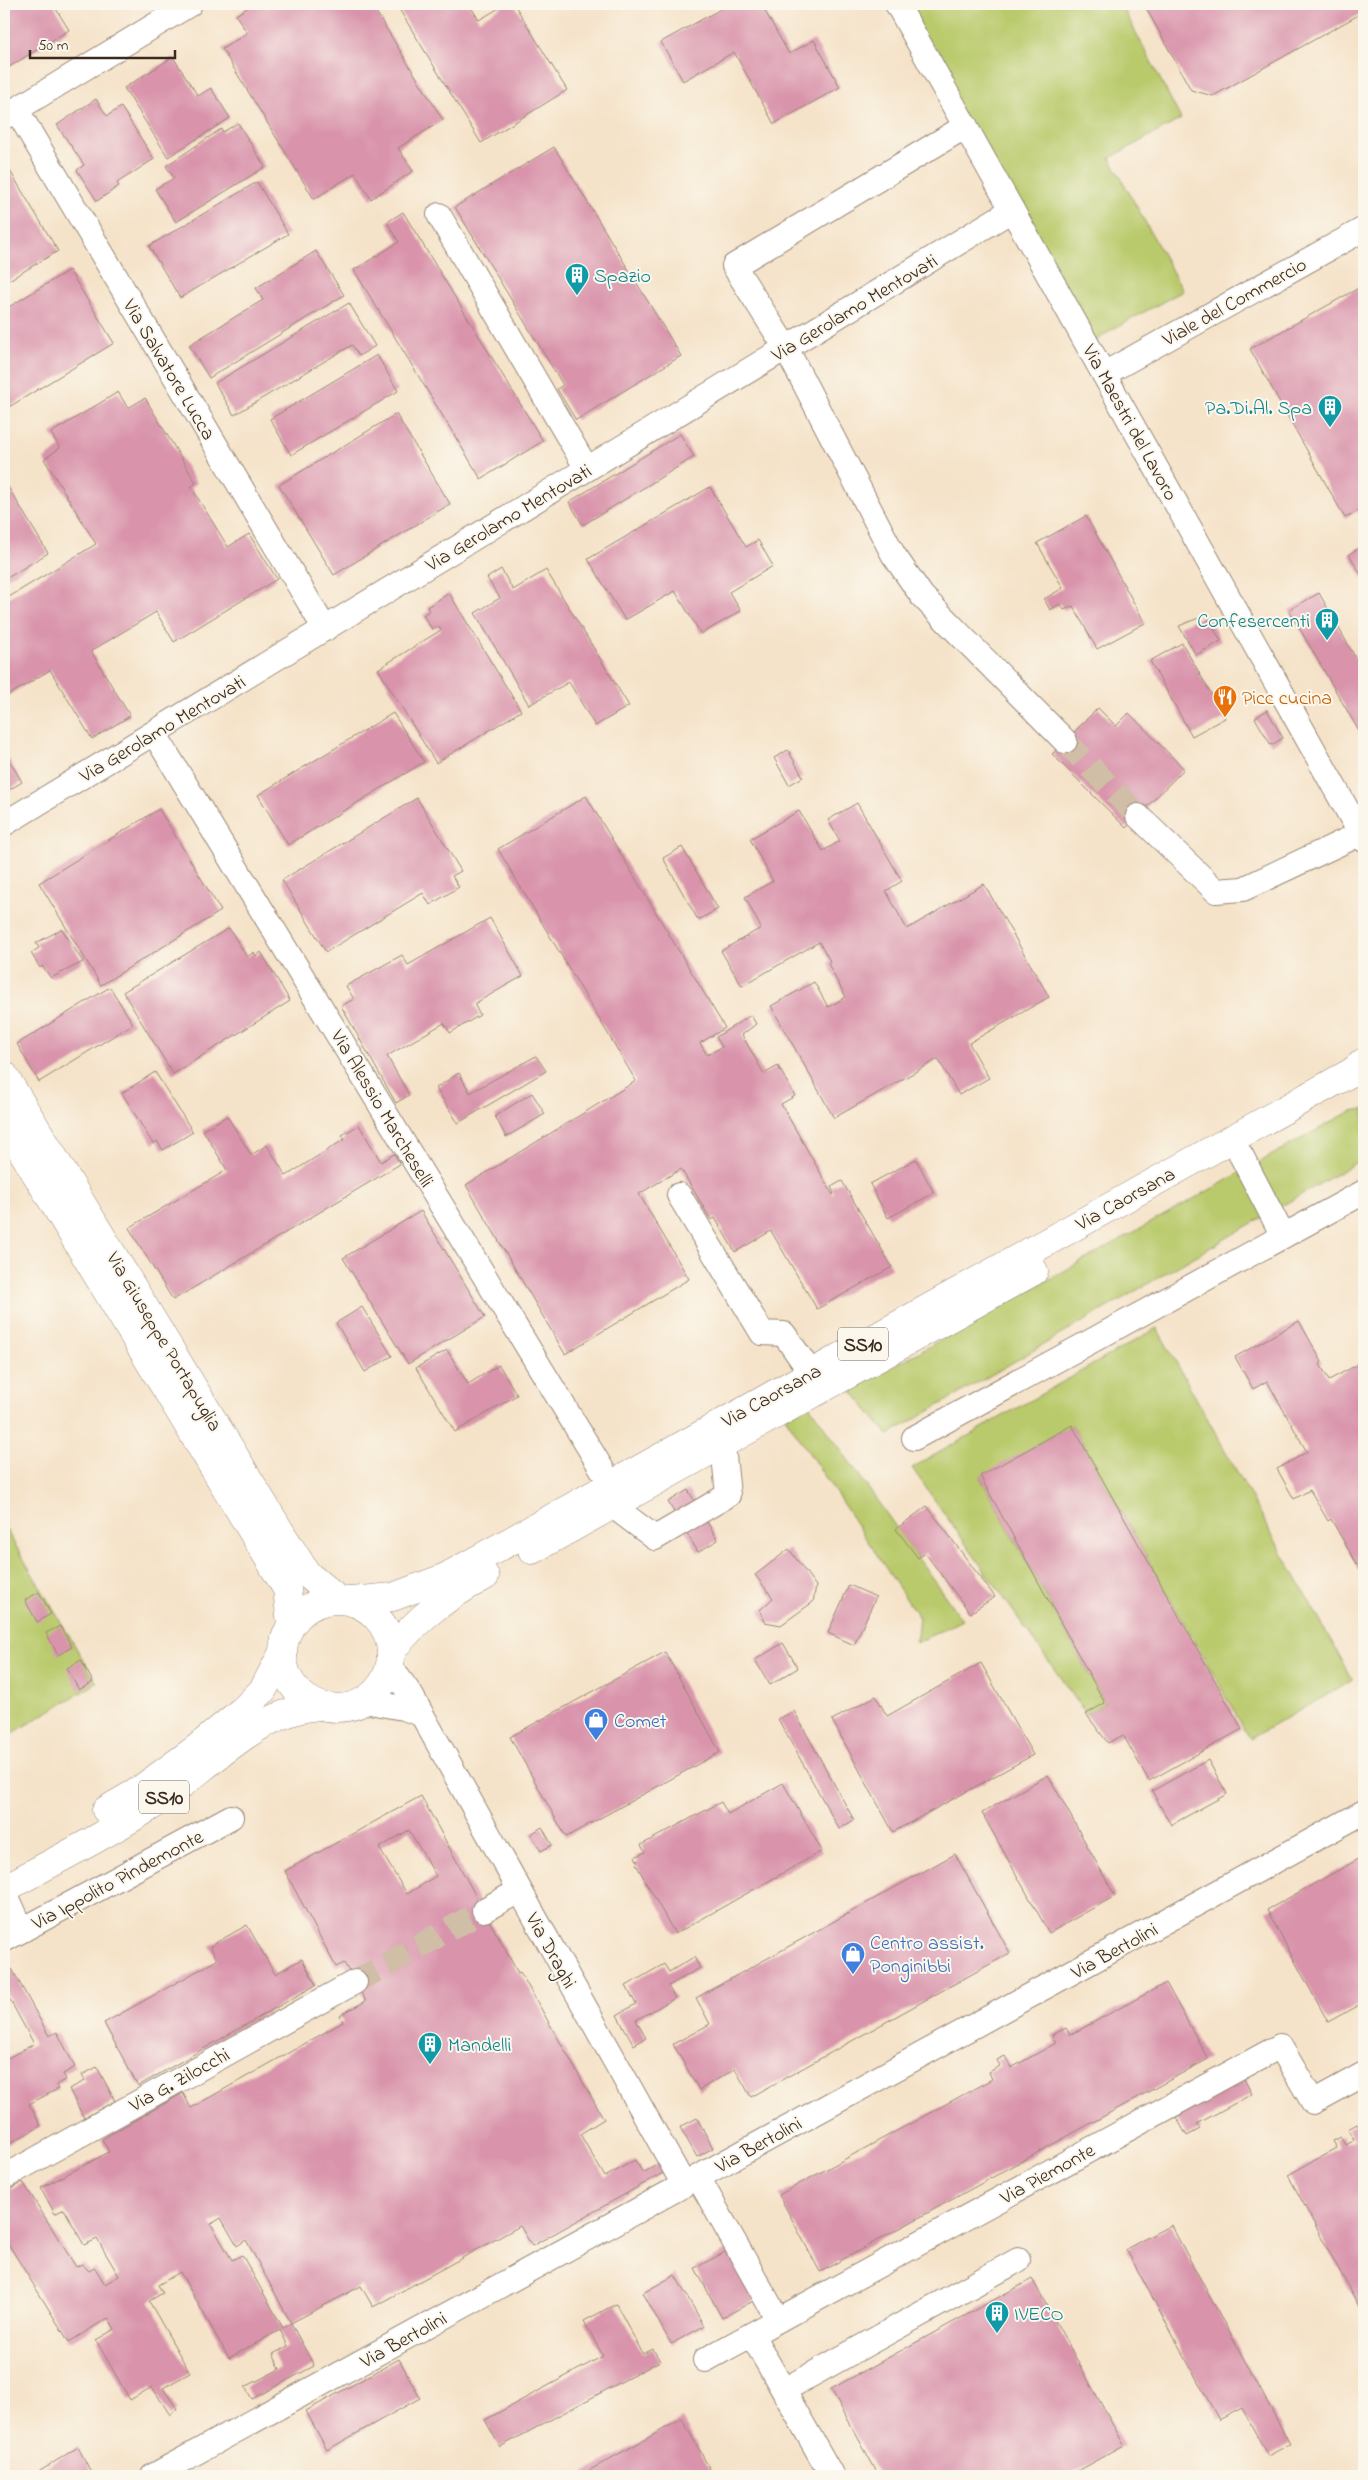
<svg xmlns="http://www.w3.org/2000/svg" width="1368" height="2480" viewBox="0 0 1368 2480" font-family="'Indie Flower',sans-serif">
<style>
.green{fill:#b9ca6c;stroke:#7a7a45}
.building{fill:#d994ac;fill-rule:evenodd}
.lines{fill:none;stroke-linecap:round;stroke-linejoin:round}
.minor-tunnel{stroke:#d0bea7;stroke-width:24;stroke-dasharray:24 12;stroke-linecap:butt}
.minor-casing{stroke:#988674;stroke-width:26}
.major-casing{stroke:#988674;stroke-width:29}
.minor{stroke:#fff;stroke-width:24}
.major{stroke:#fff;stroke-width:28}
.labels{text-anchor:middle;stroke-width:4;stroke-linejoin:round;paint-order:stroke}
.shield{fill:#fbf7ec;stroke:#75685c;stroke-width:1}
.shield-label{font-size:19px;font-weight:bold;fill:#3b2a1e}
.culture-label{font-size:20px;fill:#0d838f;stroke:#fbf7ec;text-anchor:start}
.street-label{font-size:20px;fill:#3b2a1e;stroke:#fbf7ec}
.food-label{font-size:20px;fill:#c56008;stroke:#fbf7ec;text-anchor:start}
.shop-label{font-size:20px;fill:#366cbe;stroke:#fbf7ec;text-anchor:start}
</style>
<rect width="100%" height="100%" fill="#fbf7ec"/>
<filter id="ink" filterUnits="userSpaceOnUse"><feTurbulence type="fractalNoise" baseFrequency=".02" numOctaves="2"/><feDisplacementMap in="SourceGraphic" scale="10" xChannelSelector="R" yChannelSelector="G"/><feConvolveMatrix kernelMatrix="1 2 1 2 8 2 1 2 1" color-interpolation-filters="sRGB"/></filter>
<filter id="wash" filterUnits="userSpaceOnUse"><feTurbulence type="fractalNoise" baseFrequency=".0096" numOctaves="4" result="noise"/><feDisplacementMap in="SourceGraphic" scale="20" xChannelSelector="R" yChannelSelector="G"/><feGaussianBlur stdDeviation="1.12" result="paint"/><feColorMatrix in="noise" values="0 0 0 0 0 0 0 0 0 0 0 0 0 0 0 0 0 1.4 0 .05"/><feComposite in="paint" operator="in"/></filter>
<g filter="url(#wash)">
<rect width="100%" height="100%" fill="#f5e3c9"/>
<g class="green">
<path d="M898 4H1121L1181 119 1110 158 1183 291 1113 329 1090 345Z"/>
<path d="M1364 1109V1158L888 1435 851 1390 1351 1111Z"/>
<path d="M1157 1328 1353 1680 1250 1739 1072 1425 980 1477 1105 1703 1086 1714 912 1468Z"/>
<path d="M809 1405 962 1620 916 1643 919 1618 785 1417Z"/>
<path d="M4 1526 97 1683 4 1738Z"/>
</g>
<g id="blocks">
<g class="building">
<path d="M4 4H53L69 30 4 70Z"/>
<path d="M253 4H371L443 120 398 148 413 171 371 199 355 173 314 199 222 49 247 33 236 15Z"/>
<path d="M396 4H469L479 20 506 4H514L567 90 481 143Z"/>
<path d="M730 4H761L789 54 814 40 840 87 774 124 734 52 683 81 661 42Z"/>
<path d="M1144 4H1364V12L1213 96 1191 90Z"/>
<path d="M173 57 198 96 211 88 230 118 168 157 124 88Z"/>
<path d="M96 99 107 116 121 107 154 159 117 183 119 186 97 201 77 170 84 165 57 125Z"/>
<path d="M238 123 265 167 176 222 155 189 174 178 166 166 221 129 223 132Z"/>
<path d="M554 147 681 356 576 420 557 389 563 385 455 207Z"/>
<path d="M4 161 58 251 4 283Z"/>
<path d="M257 182 288 234 180 298 149 246Z"/>
<path d="M403 212 543 441 481 479 354 270 399 242 387 222Z"/>
<path d="M316 251 344 295 209 378 189 345 263 300 256 288Z"/>
<path d="M69 270 114 343 4 410V310Z"/>
<path d="M1364 285V508L1345 518 1250 349Z"/>
<path d="M349 303 375 346 359 356 352 345 234 415 215 383Z"/>
<path d="M377 355 398 391 291 455 270 419Z"/>
<path d="M118 392 128 408 145 398 196 483 191 487 228 547 249 534 277 579 174 642 156 612 91 651 130 716 92 739 50 670 4 698V600L96 544 44 459 60 448 51 433Z"/>
<path d="M396 414 450 504 334 575 279 485Z"/>
<path d="M680 434 694 457 583 525 569 502Z"/>
<path d="M4 480 48 553 4 580Z"/>
<path d="M710 487 746 547 758 540 773 566 729 592 741 611 701 634 675 591 625 620 588 559Z"/>
<path d="M1086 516 1145 623 1097 649 1073 606 1064 610 1060 604 1050 610 1044 599 1063 588 1037 543Z"/>
<path d="M1364 545V580L1349 554Z"/>
<path d="M501 569 513 590 546 570 629 706 595 726 569 682 529 705 475 613 500 598 487 578Z"/>
<path d="M449 593 521 711 436 763 378 669 441 630 438 626 432 629 423 615 429 611 427 607Z"/>
<path d="M1319 593 1364 673V740L1289 610Z"/>
<path d="M1206 615 1221 641 1196 655 1179 626Z"/>
<path d="M1182 643 1225 718 1192 736 1150 661Z"/>
<path d="M1098 708 1116 726 1129 713 1184 769 1126 828 1052 754Z"/>
<path d="M1267 710 1283 738 1271 745 1255 718Z"/>
<path d="M393 713 424 762 288 845 258 795Z"/>
<path d="M788 750 803 777 789 785 774 758Z"/>
<path d="M4 751 22 782 4 793Z"/>
<path d="M586 796 725 1028 700 1043 707 1055 722 1047 716 1037 751 1015 756 1024 742 1035 764 1074 778 1066 795 1096 781 1104 833 1195 834 1193 831 1187 842 1181 892 1267 817 1309 771 1231 735 1252 715 1218 711 1220 681 1169 639 1194 689 1279 565 1354 466 1185 636 1081 498 849Z"/>
<path d="M417 798 461 871 452 876 459 887 430 905 423 893 326 952 282 880Z"/>
<path d="M857 803 902 881 886 891 907 929 984 884 1049 997 969 1043 989 1078 959 1095 938 1059 834 1118 771 1006 814 982 828 1007 846 997 832 972 828 963 830 961 819 942 742 986 721 951 761 928 745 897 773 881 750 839 799 811 823 851 840 841 828 820Z"/>
<path d="M159 809 221 911 101 985 39 883Z"/>
<path d="M682 847 718 909 698 920 663 858Z"/>
<path d="M490 918 523 976 474 1004 480 1015 450 1033 444 1023 387 1056 409 1095 396 1103 341 1006 354 999 346 986 402 955 408 965Z"/>
<path d="M229 928 247 957 254 952 256 956 261 952 290 1001 173 1074 123 992Z"/>
<path d="M62 929 83 962 51 978 42 966 40 968 31 953 39 948 36 943Z"/>
<path d="M110 987 133 1024 39 1082 17 1044Z"/>
<path d="M536 1056 546 1071 458 1123 436 1088 459 1073 470 1093Z"/>
<path d="M155 1072 193 1132 163 1150 157 1141 153 1144 122 1093Z"/>
<path d="M532 1093 545 1114 506 1137 495 1116Z"/>
<path d="M227 1116 251 1155 267 1145 286 1176 345 1139 342 1135 359 1125 381 1162 394 1154 400 1164 173 1300 129 1228 227 1170 203 1130Z"/>
<path d="M916 1159 934 1193 888 1218 870 1184Z"/>
<path d="M421 1211 485 1317 408 1364 343 1258Z"/>
<path d="M362 1307 392 1356 365 1372 336 1323Z"/>
<path d="M1299 1321 1322 1362 1320 1364 1329 1380 1364 1361V1577L1331 1519 1328 1521 1310 1490 1294 1499 1277 1469 1307 1452 1267 1381 1253 1389 1235 1357Z"/>
<path d="M447 1350 468 1384 499 1365 517 1395 455 1432 416 1368Z"/>
<path d="M1072 1425 1242 1729 1149 1781 1123 1735 1108 1743 1086 1714 1105 1703 980 1476Z"/>
<path d="M688 1490 718 1540 698 1552 668 1502Z"/>
<path d="M927 1506 995 1597 970 1613 925 1553 918 1558 896 1529Z"/>
<path d="M789 1549 816 1586 813 1602 781 1625 765 1622 760 1610 773 1598 755 1575Z"/>
<path d="M849 1585 876 1597 854 1645 828 1633Z"/>
<path d="M39 1592 51 1614 37 1622 25 1600Z"/>
<path d="M60 1626 72 1647 58 1655 46 1633Z"/>
<path d="M783 1643 798 1668 770 1685 755 1660Z"/>
<path d="M665 1652 720 1752 566 1837 510 1737Z"/>
<path d="M81 1660 93 1682 79 1690 67 1668Z"/>
<path d="M981 1663 1033 1755 893 1832 832 1720 876 1696 887 1716Z"/>
<path d="M794 1711 854 1820 839 1829 778 1719Z"/>
<path d="M1208 1760 1227 1794 1171 1825 1152 1791Z"/>
<path d="M1048 1775 1115 1896 1049 1933 982 1813Z"/>
<path d="M783 1783 822 1851 675 1934 636 1864 638 1862 635 1857 645 1852 641 1845 721 1802 728 1814Z"/>
<path d="M421 1796 518 1973 520 1972 604 2119 580 2134 605 2177 635 2160 643 2173 660 2163 665 2172 532 2246 520 2226 373 2307 361 2286 291 2323 246 2240 237 2246 221 2218 211 2224 232 2260 242 2255 283 2328 291 2323 314 2366 252 2399 245 2387 280 2369 273 2354 288 2346 280 2330 229 2358 180 2272 158 2285 163 2293 149 2301 190 2373 163 2388 177 2409 170 2415 152 2387 130 2400 96 2340 115 2329 108 2318 69 2342 4 2237V2193L23 2182 76 2267 82 2264 89 2271 95 2268 105 2284 119 2276 97 2239 84 2245 64 2209 55 2214 41 2188 109 2152 102 2139 183 2093 191 2108 343 2022 340 2015 366 2001 344 1963 336 1967 285 1871ZM409 1830 436 1876 407 1894 379 1848Z"/>
<path d="M542 1827 552 1845 541 1851 531 1834Z"/>
<path d="M955 1854 1010 1953 751 2097 735 2069 699 2090 673 2044 710 2024 696 1998Z"/>
<path d="M1364 1856V2002L1328 2022 1267 1910Z"/>
<path d="M247 1925 275 1974 302 1959 316 1985 138 2086 104 2023 217 1960 210 1946Z"/>
<path d="M694 1957 700 1968 668 1986 675 1998 636 2020 646 2038 634 2045 617 2015 636 2004 626 1986 664 1964 669 1972Z"/>
<path d="M12 1969 49 2036 57 2032 75 2067 63 2074 66 2079 56 2085 58 2089 29 2104 41 2126 4 2146V2060L34 2044 4 1989V1974Z"/>
<path d="M1166 1983 1208 2059 820 2272 779 2195 992 2079 989 2072 1000 2066 997 2060 1005 2056 1011 2068 1056 2043 1052 2035 1066 2028 1070 2035Z"/>
<path d="M97 2067 115 2101 84 2118 69 2089 85 2081 82 2075Z"/>
<path d="M1244 2079 1252 2094 1197 2124 1200 2129 1187 2136 1176 2117Z"/>
<path d="M697 2118 713 2148 697 2157 680 2127Z"/>
<path d="M1357 2124 1364 2133V2316L1288 2175 1337 2148 1333 2141 1341 2137 1345 2144 1354 2139 1348 2129Z"/>
<path d="M1171 2225 1290 2444 1268 2456 1242 2408 1219 2420 1126 2249Z"/>
<path d="M729 2250 755 2300 722 2318 695 2268Z"/>
<path d="M675 2275 704 2326 671 2344 643 2293Z"/>
<path d="M1032 2279 1124 2445 1068 2476H879L831 2389Z"/>
<path d="M616 2304 643 2354 653 2349 660 2361 500 2447 485 2420 603 2356 584 2321Z"/>
<path d="M399 2359 420 2398 327 2450 306 2411Z"/>
<path d="M682 2419 714 2476H579Z"/>
<path d="M78 2447 93 2476H32L37 2473Z"/>
</g>
</g>
</g>
<g filter="url(#ink)">
<use href="#blocks" fill-opacity="0" stroke="#988674" stroke-width="1"/>
<g class="lines">
<g class="minor-tunnel">
<path d="M1065 741 1138 816"/>
<path d="M355 1982 484 1910"/>
</g>
<defs>
<g id="minor">
<path d="M897 4 1364 840"/>
<path d="M16 109 325 629"/>
<path d="M4 117 190 4"/>
<path d="M966 126 734 266 786 348 893 554 922 596 1065 741"/>
<path d="M439 215 587 469"/>
<path d="M1104 374 1364 229"/>
<path d="M154 733 611 1484"/>
<path d="M1138 816 1216 891 1243 889 1364 832"/>
<path d="M4 824 1012 210"/>
<path d="M1241 1155 1283 1236"/>
<path d="M679 1195 762 1333 784 1334 811 1373"/>
<path d="M914 1438 1364 1192"/>
<path d="M613 1506 655 1538 728 1495 723 1446"/>
<path d="M390 1666 411 1695 684 2185"/>
<path d="M364 1701 403 1708 421 1714"/>
<path d="M4 1890 22 1930"/>
<path d="M484 1910 519 1891"/>
<path d="M4 1940 231 1817"/>
<path d="M4 2177 355 1982"/>
<path d="M698 2177 778 2320"/>
<path d="M752 2335 832 2476"/>
<path d="M705 2360 1280 2046 1313 2102 1364 2074"/>
<path d="M784 2390 1018 2260"/>
<path d="M153 2476 1364 1812"/>
</g>
<g id="major">
<path d="M4 1075 283 1536 307 1574 337 1599"/>
<path d="M4 1121 287 1589 291 1624"/>
<path d="M532 1550 1034 1271"/>
<circle cx="337" cy="1654" r="54"/>
<path d="M352 1601 393 1597 446 1577 1352 1072 1364 1062"/>
<path d="M392 1650C421 1615 445 1598 485 1576"/>
<path d="M106 1810 137 1792 197 1748 244 1709 263 1690 282 1654"/>
<path d="M4 1889C52 1862 103 1837 150 1807 203 1774 256 1710 320 1706"/>
</g>
</defs>
<use href="#minor" class="minor-casing"/>
<use href="#major" class="major-casing"/>
<use href="#minor" class="minor"/>
<use href="#major" class="major"/>
</g>
</g>
<defs>
<symbol id="building-pin" viewBox="-11 -11 22 30"><path d="M0 17L-7.5 6A9.5 9.5 0 1 1 7.5 6Z" fill="#0f9aa8" stroke="#fbf7ec"/><path d="M-4-6H4V6H1V3H-1V6H-4ZM-2.5-4.3h1.7v1.8h-1.7ZM.8-4.3h1.7v1.8H.8ZM-2.5-1h1.7V.8h-1.7ZM.8-1h1.7V.8H.8Z" fill="#fff"/></symbol>
<symbol id="restaurant-pin" viewBox="-11 -11 22 30"><path d="M0 17L-7.5 6A9.5 9.5 0 1 1 7.5 6Z" fill="#e8710a" stroke="#fbf7ec"/><path d="M-5-6h1v4h1v-4h1v4h1v-4h1v5L-1.5 .5V6h-2V.5L-5-1ZM5-6V6H3V1.5H1.5Q1.5-4 5-6Z" fill="#fff"/></symbol>
<symbol id="shop-pin" viewBox="-11 -11 22 30"><path d="M0 17L-7.5 6A9.5 9.5 0 1 1 7.5 6Z" fill="#3f7fe0" stroke="#fbf7ec"/><path d="M-5-2.5h2.3a2.7 3.5 0 0 1 5.4 0H5L5.5 6h-11ZM-1.5-2.5h3a1.5 2.3 0 0 0-3 0Z" fill="#fff"/></symbol>
</defs>
<g fill-rule="evenodd">
<use href="#building-pin" x="563" y="261" width="28" height="38"/>
<use href="#building-pin" x="1316" y="393" width="28" height="38"/>
<use href="#building-pin" x="1313" y="606" width="28" height="38"/>
<use href="#restaurant-pin" x="1211" y="683" width="28" height="38"/>
<use href="#shop-pin" x="582" y="1706" width="28" height="38"/>
<use href="#shop-pin" x="839" y="1940" width="28" height="38"/>
<use href="#building-pin" x="416" y="2030" width="28" height="38"/>
<use href="#building-pin" x="983" y="2299" width="28" height="38"/>
</g>
<g class="labels">
<g class="shield">
<rect x="838" y="1327.5" width="50" height="33" rx="4"/>
<rect x="139" y="1780.5" width="50" height="33" rx="4"/>
</g>
<g class="shield-label">
<text x="863" y="1351">SS10</text>
<text x="164" y="1804">SS10</text>
</g>
<g class="culture-label">
<text x="594" y="282">Spazio</text>
<text x="1312" y="414" text-anchor="end">Pa.Di.Al. Spa</text>
<text x="1310" y="627" text-anchor="end">Confesercenti</text>
<text x="448" y="2051">Mandelli</text>
<text x="1014" y="2320">IVECO</text>
</g>
<g class="street-label">
<text transform="translate(1234 301) rotate(-29)" y="7">Viale del Commercio</text>
<text transform="translate(854 307) rotate(-31)" y="7">Via Gerolamo Mentovati</text>
<text transform="translate(170 369) rotate(59)" y="7">Via Salvatore Lucca</text>
<text transform="translate(1131 422) rotate(61)" y="7">Via Maestri del Lavoro</text>
<text transform="translate(508 517) rotate(-31)" y="7">Via Gerolamo Mentovati</text>
<text transform="translate(162 728) rotate(-31)" y="7">Via Gerolamo Mentovati</text>
<text transform="translate(383 1108) rotate(59)" y="7">Via Alessio Marcheselli</text>
<text transform="translate(1125 1198) rotate(-29)" y="7">Via Caorsana</text>
<text transform="translate(165 1341) rotate(59)" y="7">Via Giuseppe Portapuglia</text>
<text transform="translate(771 1395) rotate(-29)" y="7">Via Caorsana</text>
<text transform="translate(117 1879) rotate(-28)" y="7">Via Ippolito Pindemonte</text>
<text transform="translate(552 1950) rotate(61)" y="7">Via Draghi</text>
<text transform="translate(1114 1950) rotate(-29)" y="7">Via Bertolini</text>
<text transform="translate(179 2079) rotate(-29)" y="7">Via G. Zilocchi</text>
<text transform="translate(758 2144) rotate(-29)" y="7">Via Bertolini</text>
<text transform="translate(1047 2173) rotate(-29)" y="7">Via Piemonte</text>
<text transform="translate(403 2339) rotate(-29)" y="7">Via Bertolini</text>
</g>
<g class="food-label">
<text x="1242" y="704">Picc cucina</text>
</g>
<g class="shop-label">
<text x="614" y="1727">Comet</text>
<text x="870" y="1949">Centro assist.<tspan x="870" dy="23">Ponginibbi</tspan></text>
</g>
</g>
<rect width="1368" height="2480" fill="none" stroke="#fbf7ec" stroke-width="20"/>
<path d="M30 50v8h145v-8" fill="none" stroke="#3b2a1e" stroke-width="2.5"/>
<text x="38" y="50" font-size="15" fill="#3b2a1e" stroke="#fbf7ec" stroke-width="4" paint-order="stroke">50 m</text>
</svg>
